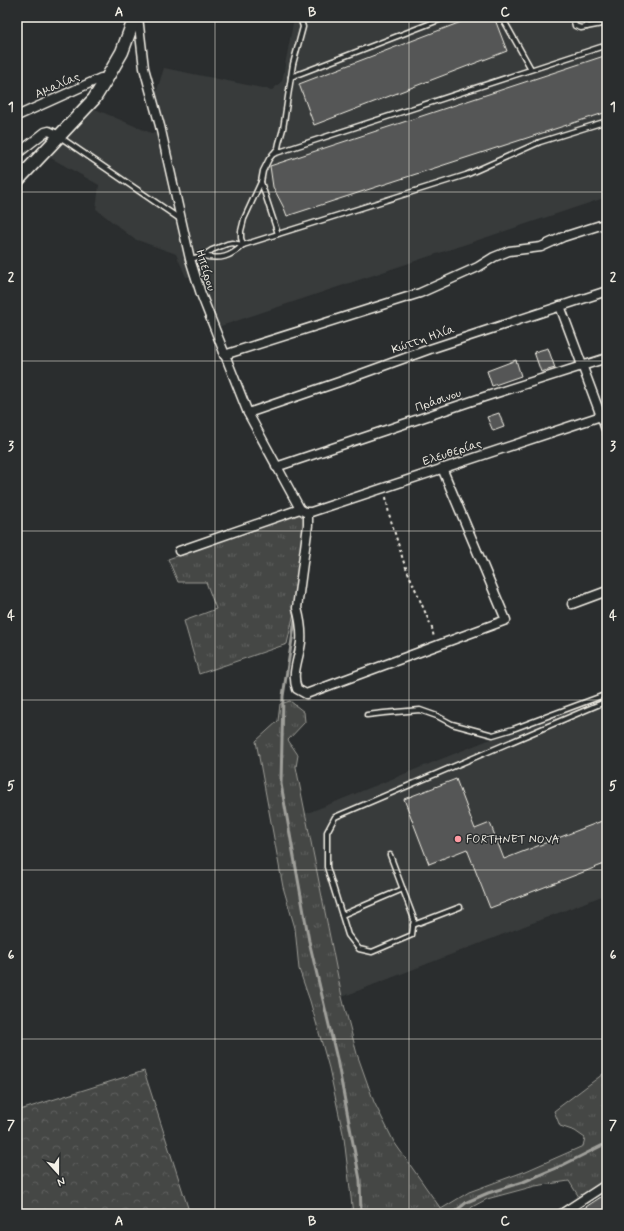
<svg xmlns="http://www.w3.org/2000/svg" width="624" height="1231" viewBox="0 0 624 1231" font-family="Mynerve,sans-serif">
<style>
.built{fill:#373a3a}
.grass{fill:url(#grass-tufts);stroke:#9c9c96}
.forest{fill:url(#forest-crowns);stroke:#9c9c96}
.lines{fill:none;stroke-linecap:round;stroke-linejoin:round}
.stream{stroke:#9f9f9a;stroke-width:3}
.building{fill:#555756;stroke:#f4f1e8}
.lane-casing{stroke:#f4f1e8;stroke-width:7}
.street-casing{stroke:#f4f1e8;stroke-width:11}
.secondary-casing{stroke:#f4f1e8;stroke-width:15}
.path{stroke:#f4f1e8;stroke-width:2;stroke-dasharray:3 3;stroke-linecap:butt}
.lane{stroke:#2a2d2e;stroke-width:4}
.street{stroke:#2a2d2e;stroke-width:8}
.secondary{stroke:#2a2d2e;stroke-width:12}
.grid{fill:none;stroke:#f4f1e8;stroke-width:1;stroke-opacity:0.55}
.poi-dot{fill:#ff9aa2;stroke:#2a2d2e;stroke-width:1.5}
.labels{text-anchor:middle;stroke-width:3;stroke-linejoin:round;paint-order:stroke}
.street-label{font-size:12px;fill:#f4f1e8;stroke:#2a2d2e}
.poi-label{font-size:12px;fill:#f4f1e8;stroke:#2a2d2e;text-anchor:start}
.neatline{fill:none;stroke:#f4f1e8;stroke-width:1.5}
.grid-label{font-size:13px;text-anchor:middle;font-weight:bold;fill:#f4f1e8}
</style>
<defs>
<pattern id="grass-tufts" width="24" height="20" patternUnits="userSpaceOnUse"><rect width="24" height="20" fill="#444645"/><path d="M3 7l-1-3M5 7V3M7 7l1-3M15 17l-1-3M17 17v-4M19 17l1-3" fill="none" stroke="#606160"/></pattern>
<pattern id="forest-crowns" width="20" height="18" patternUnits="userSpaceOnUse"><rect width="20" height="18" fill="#444645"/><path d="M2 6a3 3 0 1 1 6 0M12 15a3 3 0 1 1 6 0" fill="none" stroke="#606160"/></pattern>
</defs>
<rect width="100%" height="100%" fill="#2a2d2e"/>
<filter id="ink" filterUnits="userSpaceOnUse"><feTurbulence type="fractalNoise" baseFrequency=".025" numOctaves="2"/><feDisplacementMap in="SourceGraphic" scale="8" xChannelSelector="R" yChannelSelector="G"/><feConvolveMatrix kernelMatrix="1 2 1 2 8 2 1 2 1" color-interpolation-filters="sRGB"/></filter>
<g filter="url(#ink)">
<g class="built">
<path d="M291 17H607V197L218 327 197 275 186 277 176 254 134 239 96 209 99 185 49 157 95 109 151 133H164L155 96 164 68 272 90 282 81 293 23Z"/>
<path d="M607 692V894L342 997 305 814Z"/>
</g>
<g class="grass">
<path d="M298 513 307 521 295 608 287 644 199 674 184 621 216 609 206 582H178L168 559Z"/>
<path d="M290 701 304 712 305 722 288 740 298 755 296 767 342 997 357 1054 374 1102 394 1142 441 1209 469 1192 526 1171 583 1146 585 1138 575 1131 560 1126 554 1111 607 1071V1180L579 1197 569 1181 535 1186 487 1199 472 1207 465 1214H353L344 1138 329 1068 310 1001 299 969 295 928 283 887 256 741 278 721 280 704Z"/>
</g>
<path class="forest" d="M144 1071 190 1214H17V1111Z"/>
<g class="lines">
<g class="stream">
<path d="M296 614 283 696 281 784 309 941 337 1059 360 1180 361 1214"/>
<path d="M452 1214 467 1202 488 1193 523 1182 561 1166 607 1143"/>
</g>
</g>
<g class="building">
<path d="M474 17H494L507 51 314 125 299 84Z"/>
<path d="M607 55V112L287 216 284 208 273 187 270 166Z"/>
<path d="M548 348 555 368 541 372 534 352Z"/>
<path d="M516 360 521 376 492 386 487 371Z"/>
<path d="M499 413 504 427 493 431 487 417Z"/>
<path d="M456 779 475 829 490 823 504 859 607 819V863L490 908 467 849 429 864 404 799Z"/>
<path d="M607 1193V1214H575Z"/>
</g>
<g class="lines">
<defs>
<g id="lane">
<path d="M502 17 531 69"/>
<path d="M573 17 575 26 581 28 607 23"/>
<path d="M585 17 587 27"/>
<path d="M291 77 447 17"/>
<path d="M60 137 180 219"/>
<path d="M273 154 607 45"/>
<path d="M261 182 278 234"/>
<path d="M243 245 241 238V231L244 219 261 182 263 171 269 159 278 148 279 143 283 129 293 64 303 27 300 17"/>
<path d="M203 256C221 260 230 257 243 245"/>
<path d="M190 259 203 256 212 250 227 244 232 243 243 245 466 175 540 142 607 121"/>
<path d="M367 715 384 713 420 710 437 716 452 724 493 735 513 729 607 694"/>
<path d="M390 855 414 919 412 935 372 952 359 949 348 935 327 867V832L335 817 607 701"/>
<path d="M342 915 403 889"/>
<path d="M413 925 460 907"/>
</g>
<g id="street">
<path d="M138 17 144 68 160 126 190 259 201 294 248 413 300 509 305 512H311L607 414"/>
<path d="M17 116 101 78H107"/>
<path d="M17 154 45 132 49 131 59 136"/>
<path d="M560 306 607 432"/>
<path d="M224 355 420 293 478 267 494 257 509 251 541 247 563 237 607 223"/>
<path d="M248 413 339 382 430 349 607 291"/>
<path d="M276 467 484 397 607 358"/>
<path d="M308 513V525L297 608C300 619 302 631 301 642 299 659 291 673 297 689L306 694 506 620 442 468"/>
<path d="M179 551 300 509"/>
<path d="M572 604 607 591"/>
<path d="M561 1214 607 1184"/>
</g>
<path id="secondary" d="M17 181 94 99 107 78 122 52 135 17"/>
</defs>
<use href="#lane" class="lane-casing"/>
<use href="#street" class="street-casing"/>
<use href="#secondary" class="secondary-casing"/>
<path class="path" d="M386 497 389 514 404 563 432 628 434 638"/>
<use href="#lane" class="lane"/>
<use href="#street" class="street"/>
<use href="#secondary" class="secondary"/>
</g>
</g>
<path class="grid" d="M215 17V1214M409 17V1214M17 192H607M17 361H607M17 531H607M17 700H607M17 870H607M17 1039H607"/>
<circle class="poi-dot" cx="458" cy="839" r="4"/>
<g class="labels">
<g class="street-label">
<text transform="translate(57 85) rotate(-24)" y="4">Αμαλίας</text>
<text transform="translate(206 270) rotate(73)" y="4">Ηπείρου</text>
<text transform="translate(423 339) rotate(-19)" y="4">Κώττη Ηλία</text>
<text transform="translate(438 400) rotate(-19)" y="4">Πράσινου</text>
<text transform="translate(452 452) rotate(-18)" y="4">Ελευθερίας</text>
</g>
<g class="poi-label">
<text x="466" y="843">FORTHNET NOVA</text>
</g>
</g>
<rect width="624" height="1231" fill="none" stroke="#2a2d2e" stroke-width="44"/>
<g transform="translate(58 1173) rotate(159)" stroke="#2a2d2e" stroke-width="3" paint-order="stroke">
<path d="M0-3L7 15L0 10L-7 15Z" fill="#f4f1e8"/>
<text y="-6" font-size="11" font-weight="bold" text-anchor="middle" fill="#f4f1e8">N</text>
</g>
<rect x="22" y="22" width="580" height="1187" class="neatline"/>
<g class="grid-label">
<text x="119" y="16">A</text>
<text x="312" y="16">B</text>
<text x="505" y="16">C</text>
<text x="11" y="111">1</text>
<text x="613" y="111">1</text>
<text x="11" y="281">2</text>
<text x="613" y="281">2</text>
<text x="11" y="450">3</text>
<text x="613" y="450">3</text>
<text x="11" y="620">4</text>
<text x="613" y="620">4</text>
<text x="11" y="790">5</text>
<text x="613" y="790">5</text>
<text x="11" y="959">6</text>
<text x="613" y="959">6</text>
<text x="11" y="1129">7</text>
<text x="613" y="1129">7</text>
<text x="119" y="1225">A</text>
<text x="312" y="1225">B</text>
<text x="505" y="1225">C</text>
</g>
</svg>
